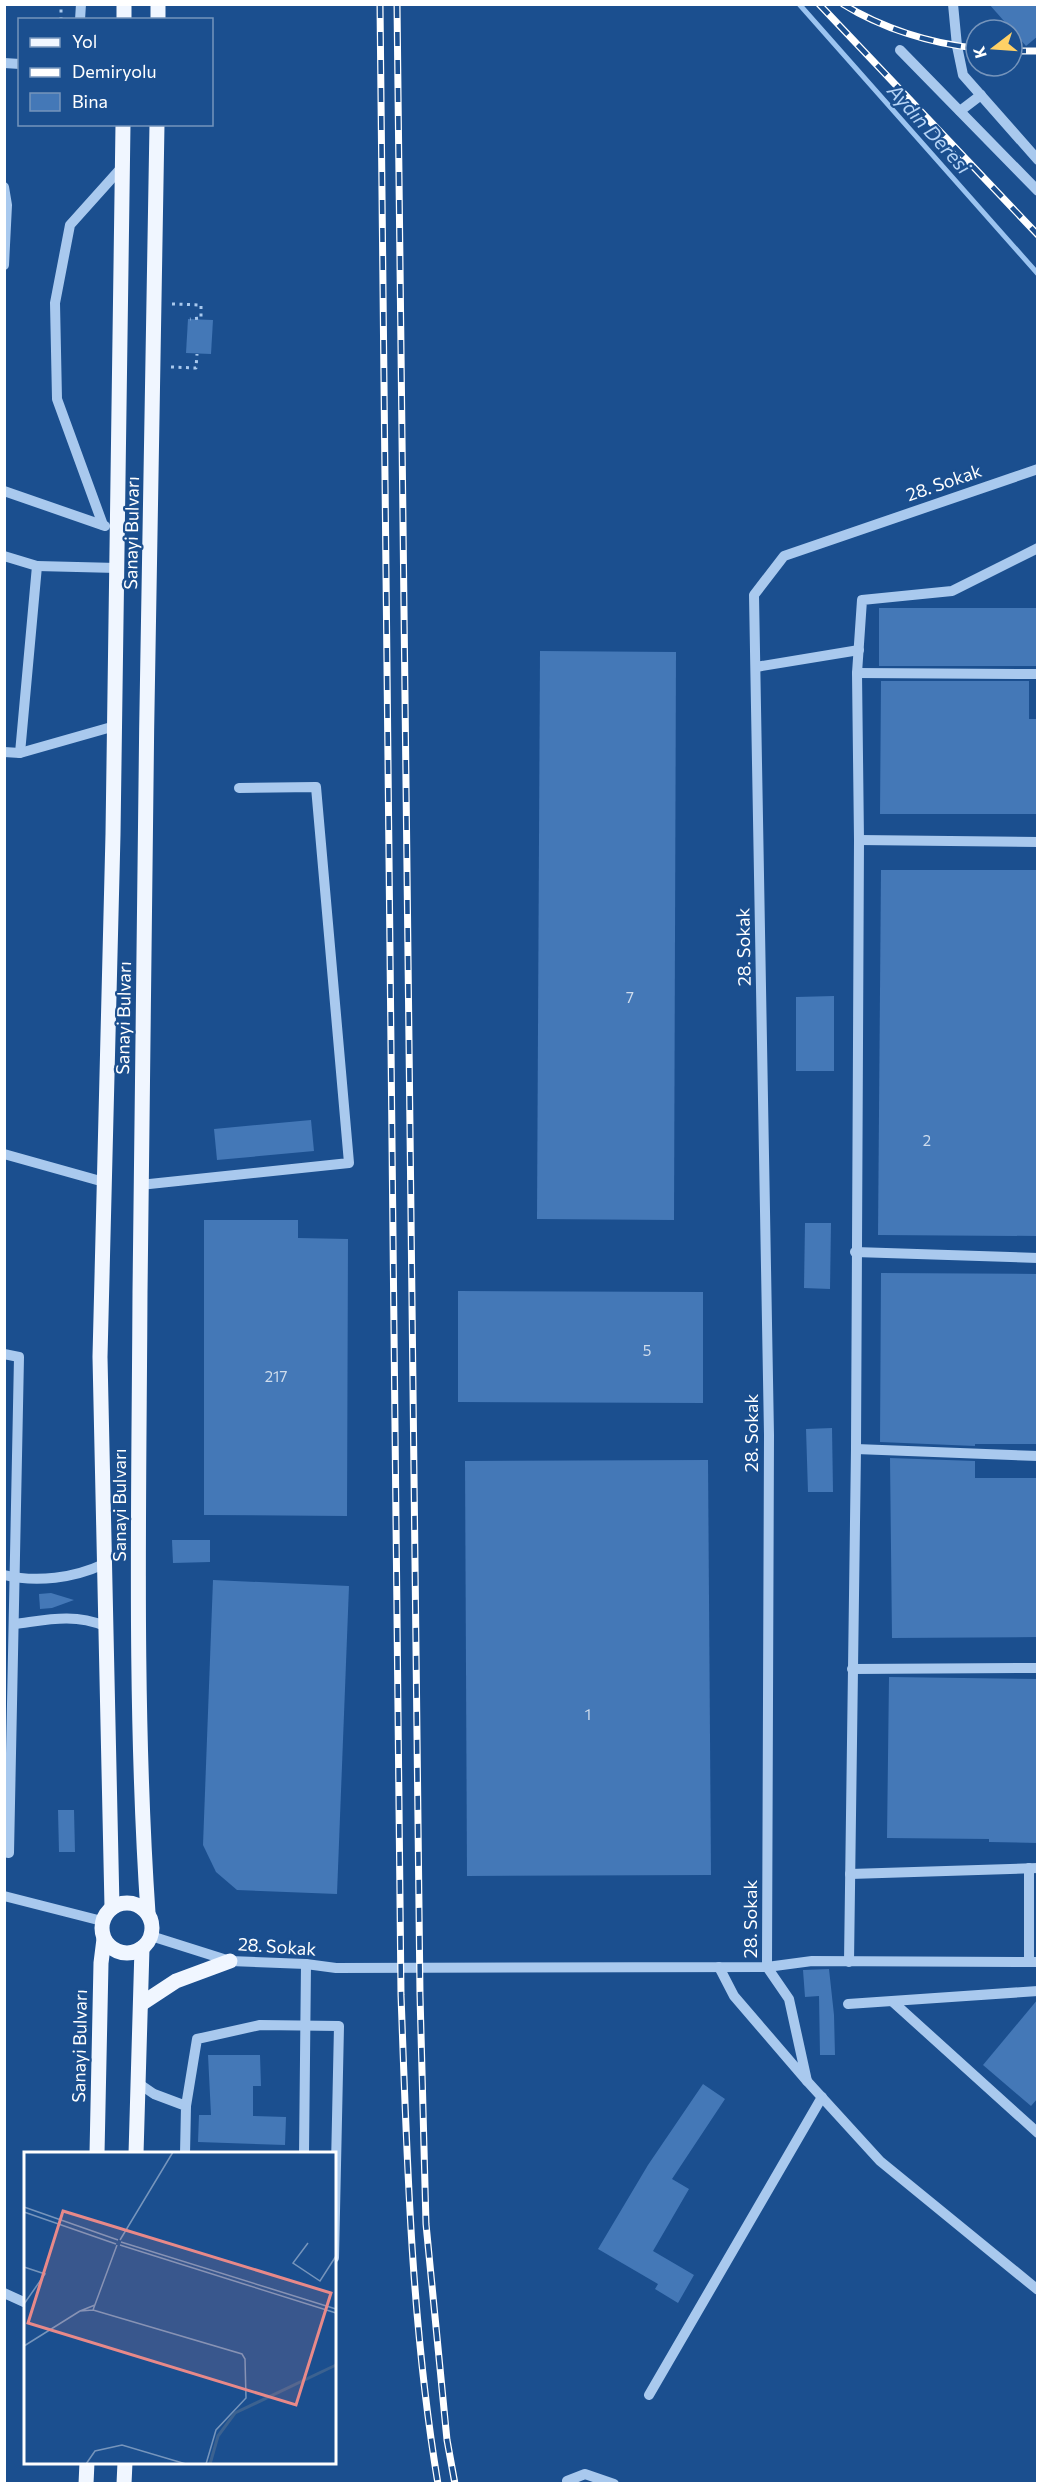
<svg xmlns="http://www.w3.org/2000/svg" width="1042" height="2488" viewBox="0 0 1042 2488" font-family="Commissioner,sans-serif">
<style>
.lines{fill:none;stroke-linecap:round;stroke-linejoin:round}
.stream{stroke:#9cc4f0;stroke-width:5}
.building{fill:#4478b7}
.path{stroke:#a9c9ee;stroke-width:3;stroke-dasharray:3 4.5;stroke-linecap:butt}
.minor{stroke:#a9c9ee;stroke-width:10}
.major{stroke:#f0f6ff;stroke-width:15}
.rail-casing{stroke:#fff;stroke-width:7}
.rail{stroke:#1b4f8f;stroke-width:4.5;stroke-dasharray:14;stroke-linecap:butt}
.labels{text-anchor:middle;stroke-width:4.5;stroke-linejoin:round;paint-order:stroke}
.number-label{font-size:15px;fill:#d0dded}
.street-label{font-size:18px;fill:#fff;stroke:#1b4f8f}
.water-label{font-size:20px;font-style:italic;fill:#b5d3f5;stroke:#1b4f8f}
.inset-river{fill:none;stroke:#3c6290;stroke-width:3}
.inset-road{fill:none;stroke:#7695bc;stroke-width:1.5}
.view{fill:#e88989;fill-opacity:0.15;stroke:#e88989;stroke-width:3}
.inset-edge{fill:none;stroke:#fff;stroke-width:3}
</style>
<rect width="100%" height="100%" fill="#1b4f8f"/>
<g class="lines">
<path class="stream" d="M799 4 1038 274"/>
</g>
<g class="building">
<path d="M989 4H1038V36L1026 46Z"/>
<path d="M188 319 213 320 211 354 186 353Z"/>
<rect x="879" y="608" width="159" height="58"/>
<path d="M540 651 676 652 674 1220 537 1219Z"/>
<path d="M881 681H1029V719H1038V814H880Z"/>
<path d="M881 870H1038V1236L878 1235Z"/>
<path d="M834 996V1071H796V997Z"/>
<path d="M311 1120 314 1151 217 1160 214 1129Z"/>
<path d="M204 1220H298V1238L348 1239 347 1516 204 1515Z"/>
<path d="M805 1223H831L830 1289 804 1288Z"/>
<path d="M881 1273 1038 1274V1444H975V1446L880 1442Z"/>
<path d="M458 1291 703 1292V1403L458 1402Z"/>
<path d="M832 1428 833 1492H808L806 1429Z"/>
<path d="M890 1458 975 1461V1478H1038V1637L892 1638Z"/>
<path d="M708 1460 711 1875 467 1876 465 1461Z"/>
<path d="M172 1540H210V1562L173 1563Z"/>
<path d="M213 1580 349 1586 337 1894 237 1890 216 1872 203 1845Z"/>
<path d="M51 1593 74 1600 52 1608 40 1609 39 1594Z"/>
<path d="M889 1677 1038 1679V1843L989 1842V1839L887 1838Z"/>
<path d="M58 1810H74L75 1852H59Z"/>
<path d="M829 1969 834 2015 835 2055H820L819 1996 805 1997 803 1970Z"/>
<path d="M1038 1999V2098L1031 2106 983 2065Z"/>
<path d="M208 2055H260L261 2086H253V2116L286 2117 285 2145 198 2142 199 2115H211Z"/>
<path d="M703 2084 725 2099 672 2179 689 2189 653 2251 694 2275 678 2303 655 2289 658 2284 598 2249 648 2165Z"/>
</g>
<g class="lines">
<g class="path">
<path d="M61 20V4"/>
<path d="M172 304 201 305V318L190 319"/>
<path d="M171 367 196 368 197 354"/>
</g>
<g class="minor">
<path d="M953 4 957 46 963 75 1038 160"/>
<path d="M80 20 81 4"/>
<path d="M900 50 1038 191"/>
<path d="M4 63 20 64"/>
<path d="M960 111 981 95"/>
<path d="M4 187 7 205 4 265"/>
<path d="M4 491 105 526"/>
<path d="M103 525 57 399 55 303 70 225 122 167"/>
<path d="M4 556 37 566 20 753"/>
<path d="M37 566 117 568"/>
<path d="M756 667 859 650"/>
<path d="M857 673 1038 674"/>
<path d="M4 752 20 753 115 726"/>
<path d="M859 840 1038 842"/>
<path d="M4 1154 104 1182"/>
<path d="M140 1185 349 1163 316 787 239 788"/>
<path d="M855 1252 1038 1258"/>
<path d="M4 1354 19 1357 9 1853 4 1852"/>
<path d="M856 1449 1038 1456"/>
<path d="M4 1575C37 1583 74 1578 104 1564"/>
<path d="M14 1624C47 1620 73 1613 105 1626"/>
<path d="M852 1669 1038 1668"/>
<path d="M850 1874 1038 1868"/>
<path d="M4 1896 102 1921"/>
<path d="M151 1936 230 1961 306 1964 336 1968 767 1967 769 1435 754 595 784 556 1038 469"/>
<path d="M1029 1961V1868"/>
<path d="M849 1962 856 1449 859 840 857 673 862 600 952 591 1038 548"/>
<path d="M719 1967 734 1996 807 2081 789 1999 767 1967 812 1961 1038 1962"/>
<path d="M893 2002 1038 2133"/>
<path d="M848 2004 1038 1991"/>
<path d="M807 2081 880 2161 1038 2290"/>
<path d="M138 2083 154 2094 186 2106 185 2154"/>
<path d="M186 2106 197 2039 260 2025 339 2026 334 2258"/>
<path d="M304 2154 306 1964"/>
<path d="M4 2293 26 2303"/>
<path d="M649 2395 822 2097"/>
<path d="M568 2484 567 2481 585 2474 614 2484"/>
</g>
<g class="major">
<path d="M124 20V4"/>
<path d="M158 20V4"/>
<circle cx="127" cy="1928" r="25"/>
<path d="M112 1907 100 1357 113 834 123 124"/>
<path d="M148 1913C134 1707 139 1499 140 1293 142 903 151 514 157 124"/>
<path d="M141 2004 176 1981 230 1961"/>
<path d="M97 2154 101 1963 104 1939"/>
<path d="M136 2154 142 1948"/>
<path d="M86 2484 87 2462"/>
<path d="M124 2484 125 2462"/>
</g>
<defs>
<g id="rail">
<path d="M380 4 401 1995C407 2158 411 2322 438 2484"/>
<path d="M397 4 420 1995 426 2224 447 2440 455 2484"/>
<path d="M819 4 1038 235"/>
<path d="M843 4C881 28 932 44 976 48"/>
<path d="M1012 51H1038"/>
</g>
</defs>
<use href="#rail" class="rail-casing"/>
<use href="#rail" class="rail"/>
</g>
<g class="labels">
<g class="number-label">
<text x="630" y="1003">7</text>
<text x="927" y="1146">2</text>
<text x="647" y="1356">5</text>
<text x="276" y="1382">217</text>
<text x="588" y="1720">1</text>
</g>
<g class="street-label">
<text transform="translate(944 483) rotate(-19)" y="6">28. Sokak</text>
<text transform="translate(132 533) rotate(-89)" y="6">Sanayi Bulvarı</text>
<text transform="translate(744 947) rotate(-91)" y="6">28. Sokak</text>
<text transform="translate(124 1018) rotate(-89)" y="6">Sanayi Bulvarı</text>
<text transform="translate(752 1433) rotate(-90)" y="6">28. Sokak</text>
<text transform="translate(120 1505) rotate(-90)" y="6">Sanayi Bulvarı</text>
<text transform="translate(751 1919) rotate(-90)" y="6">28. Sokak</text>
<text transform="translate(277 1947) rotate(4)" y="6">28. Sokak</text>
<text transform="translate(80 2046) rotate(-89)" y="6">Sanayi Bulvarı</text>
</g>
<g class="water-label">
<text transform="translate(929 129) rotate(48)" y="7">Aydın Deresi</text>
</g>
</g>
<g transform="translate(24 2152)">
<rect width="312" height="312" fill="#1b4f8f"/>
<path class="inset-river" d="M186 312 194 284 211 261 312 213"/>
<path class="inset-road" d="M0 55 94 88M0 60 92 92M96 88 149 0M97 90 312 157M284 91 269 111 296 129 312 104M93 93 69 158 218 202 221 207 222 246 192 278 182 312M96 93 312 161M0 115 21 122 0 152M69 158 56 159 71 153M0 194 56 159M62 312 71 299 98 293 162 312"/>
<path class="view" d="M39 59 307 141 272 253 4 171Z"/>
<rect width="312" height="312" class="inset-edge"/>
</g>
<rect width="1042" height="2488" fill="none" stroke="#ffffff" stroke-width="12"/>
<rect x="18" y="18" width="195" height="108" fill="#1b4f8f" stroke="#7695bc" stroke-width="1.5"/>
<rect x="30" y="38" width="30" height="9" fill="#f0f6ff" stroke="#7695bc" stroke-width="1.5"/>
<text x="72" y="48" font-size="18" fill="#ffffff">Yol</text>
<rect x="30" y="68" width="30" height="9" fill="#ffffff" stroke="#7695bc" stroke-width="1.5"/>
<text x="72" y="78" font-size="18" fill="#ffffff">Demiryolu</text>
<rect x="30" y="93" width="30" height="18" fill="#4478b7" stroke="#7695bc" stroke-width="1.5"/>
<text x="72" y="108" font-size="18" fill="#ffffff">Bina</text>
<g transform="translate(994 48) rotate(253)"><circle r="28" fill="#1b4f8f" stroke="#7695bc" stroke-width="1.5"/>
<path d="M0-4.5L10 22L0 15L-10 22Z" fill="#ffd166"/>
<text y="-9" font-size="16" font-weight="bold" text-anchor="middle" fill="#ffffff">K</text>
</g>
</svg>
